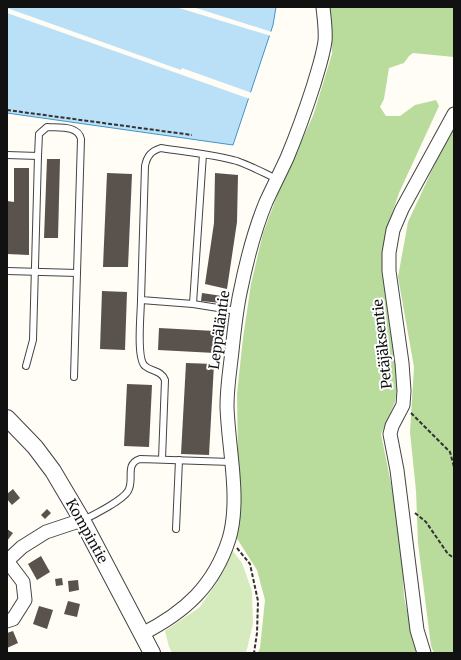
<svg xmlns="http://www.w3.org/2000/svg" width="461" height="660" viewBox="0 0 461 660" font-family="Merriweather,serif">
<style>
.green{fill:#d5ebbd}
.forest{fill:#b9dc9c}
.water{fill:#b9e0f7;stroke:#3f96cf}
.pier{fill:#fffdf5}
.building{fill:#5a524d}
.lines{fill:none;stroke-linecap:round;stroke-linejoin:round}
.service-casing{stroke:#444;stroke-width:8}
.minor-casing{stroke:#444;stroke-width:15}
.tertiary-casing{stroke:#444;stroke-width:18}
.path{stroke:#333;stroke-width:2;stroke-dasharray:4 2;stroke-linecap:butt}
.service{stroke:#fff;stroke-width:6}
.minor{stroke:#fff;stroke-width:13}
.tertiary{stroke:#fff;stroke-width:16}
.labels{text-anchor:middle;stroke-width:4;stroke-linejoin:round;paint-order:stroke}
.street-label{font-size:14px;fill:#111;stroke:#fff}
</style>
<rect width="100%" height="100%" fill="#fffdf5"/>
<path class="green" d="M232 550 242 563 252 591 253 624 246 653H172L169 647 165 631 200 607 215 585 224 570Z"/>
<g class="forest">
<path d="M330 7H454V57L413 53 409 56 404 63 389 68 384 99 380 107 386 116H400L415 105 436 100 439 106 399 193 386 231 382 265 398 384 395 402 381 434 401 533 404 597 416 653H258L260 648 265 600 257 570 236 537 241 499 238 455 237 394 243 338 251 284 263 233 282 183 313 116 332 54V24Z"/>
<path d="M452 127H454V653H434L431 646 418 543 416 491 410 432 414 367 398 277 408 222Z"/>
</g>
<path class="water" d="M7 7H276L273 25 233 145 7 113Z"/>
<g class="pier">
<path d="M176 7H193L272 32 271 36Z"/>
<path d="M7 8 181 70 182 68 252 93 250 99 7 13Z"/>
</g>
<g class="building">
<path d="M47 159H60L58 238H44Z"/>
<path d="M14 168H29V255L7 254V201L14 202Z"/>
<path d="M107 173 132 174 128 267H103Z"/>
<path d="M215 173 238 175 237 222 227 289 205 284 214 223Z"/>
<path d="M102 291 127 292 125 350 100 349Z"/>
<path d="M202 293 222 296 221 303 201 301Z"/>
<path d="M159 328 215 331V353L158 350Z"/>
<path d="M186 363 214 364 209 455 181 454Z"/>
<path d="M127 384 152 385 149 447 124 446Z"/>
<path d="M13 489 20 498 12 505 7 499V494Z"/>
<path d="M47 509 51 513 45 519 41 515Z"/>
<path d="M7 529 13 533 7 541Z"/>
<path d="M41 556 50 572 37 580 28 564Z"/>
<path d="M62 578 63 585 56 586 55 579Z"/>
<path d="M78 580 79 590 69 592 68 581Z"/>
<path d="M68 601 80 604 77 617 64 614Z"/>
<path d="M39 606 53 610 47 629 33 624Z"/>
<path d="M13 631 18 643 7 648V633Z"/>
</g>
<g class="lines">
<defs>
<g id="service">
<path d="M203 154 193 304 141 300 145 166C147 156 151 151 161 148 186 152 213 154 237 161 251 166 264 173 277 179"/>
<path d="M7 155 38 156 39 134 47 127C58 128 78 125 81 139L77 273"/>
<path d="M7 271 77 273 74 377"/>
<path d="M141 300C141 312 136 359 145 366 152 372 161 370 165 380L162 459"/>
<path d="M193 304 237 311"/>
<path d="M26 366 33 340 38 156"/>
<path d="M83 520C94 515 123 500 128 491 135 480 124 464 140 459L231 462"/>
<path d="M176 529 179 460"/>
</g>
<g id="minor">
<path d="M7 561 22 547 46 532 82 520"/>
<path d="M7 561 23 582 25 600 13 619 7 621"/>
<path d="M142 634C185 612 214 586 229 539 241 499 228 447 227 406 227 387 230 369 232 351 234 332 236 312 240 293 246 263 254 231 266 202 273 187 280 173 287 158 297 134 306 109 314 84 318 70 323 56 325 41 326 30 324 18 323 7"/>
<path d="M424 653 417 630 397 470 390 434 392 426 403 405 404 391 402 363 389 271V253L393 230 402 209 454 114"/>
</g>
<path id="tertiary" d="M7 418 35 447 53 471 82 520 152 653"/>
</defs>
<use href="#service" class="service-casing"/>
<use href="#minor" class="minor-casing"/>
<use href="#tertiary" class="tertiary-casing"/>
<g class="path">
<path d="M7 110 192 135"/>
<path d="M411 413 450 452 454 467"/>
<path d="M415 513 426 522 448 554 454 558"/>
<path d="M237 548 250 564 258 601 257 633 254 653"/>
</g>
<use href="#service" class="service"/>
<use href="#minor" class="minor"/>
<use href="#tertiary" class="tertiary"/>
</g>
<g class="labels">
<g class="street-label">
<text transform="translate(219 330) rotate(-82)" y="5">Leppäläntie</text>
<text transform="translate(382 344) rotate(-96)" y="5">Petäjäksentie</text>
<text transform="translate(87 531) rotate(61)" y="5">Kompintie</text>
</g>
</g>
<rect width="461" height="660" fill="none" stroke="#111111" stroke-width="16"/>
</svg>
